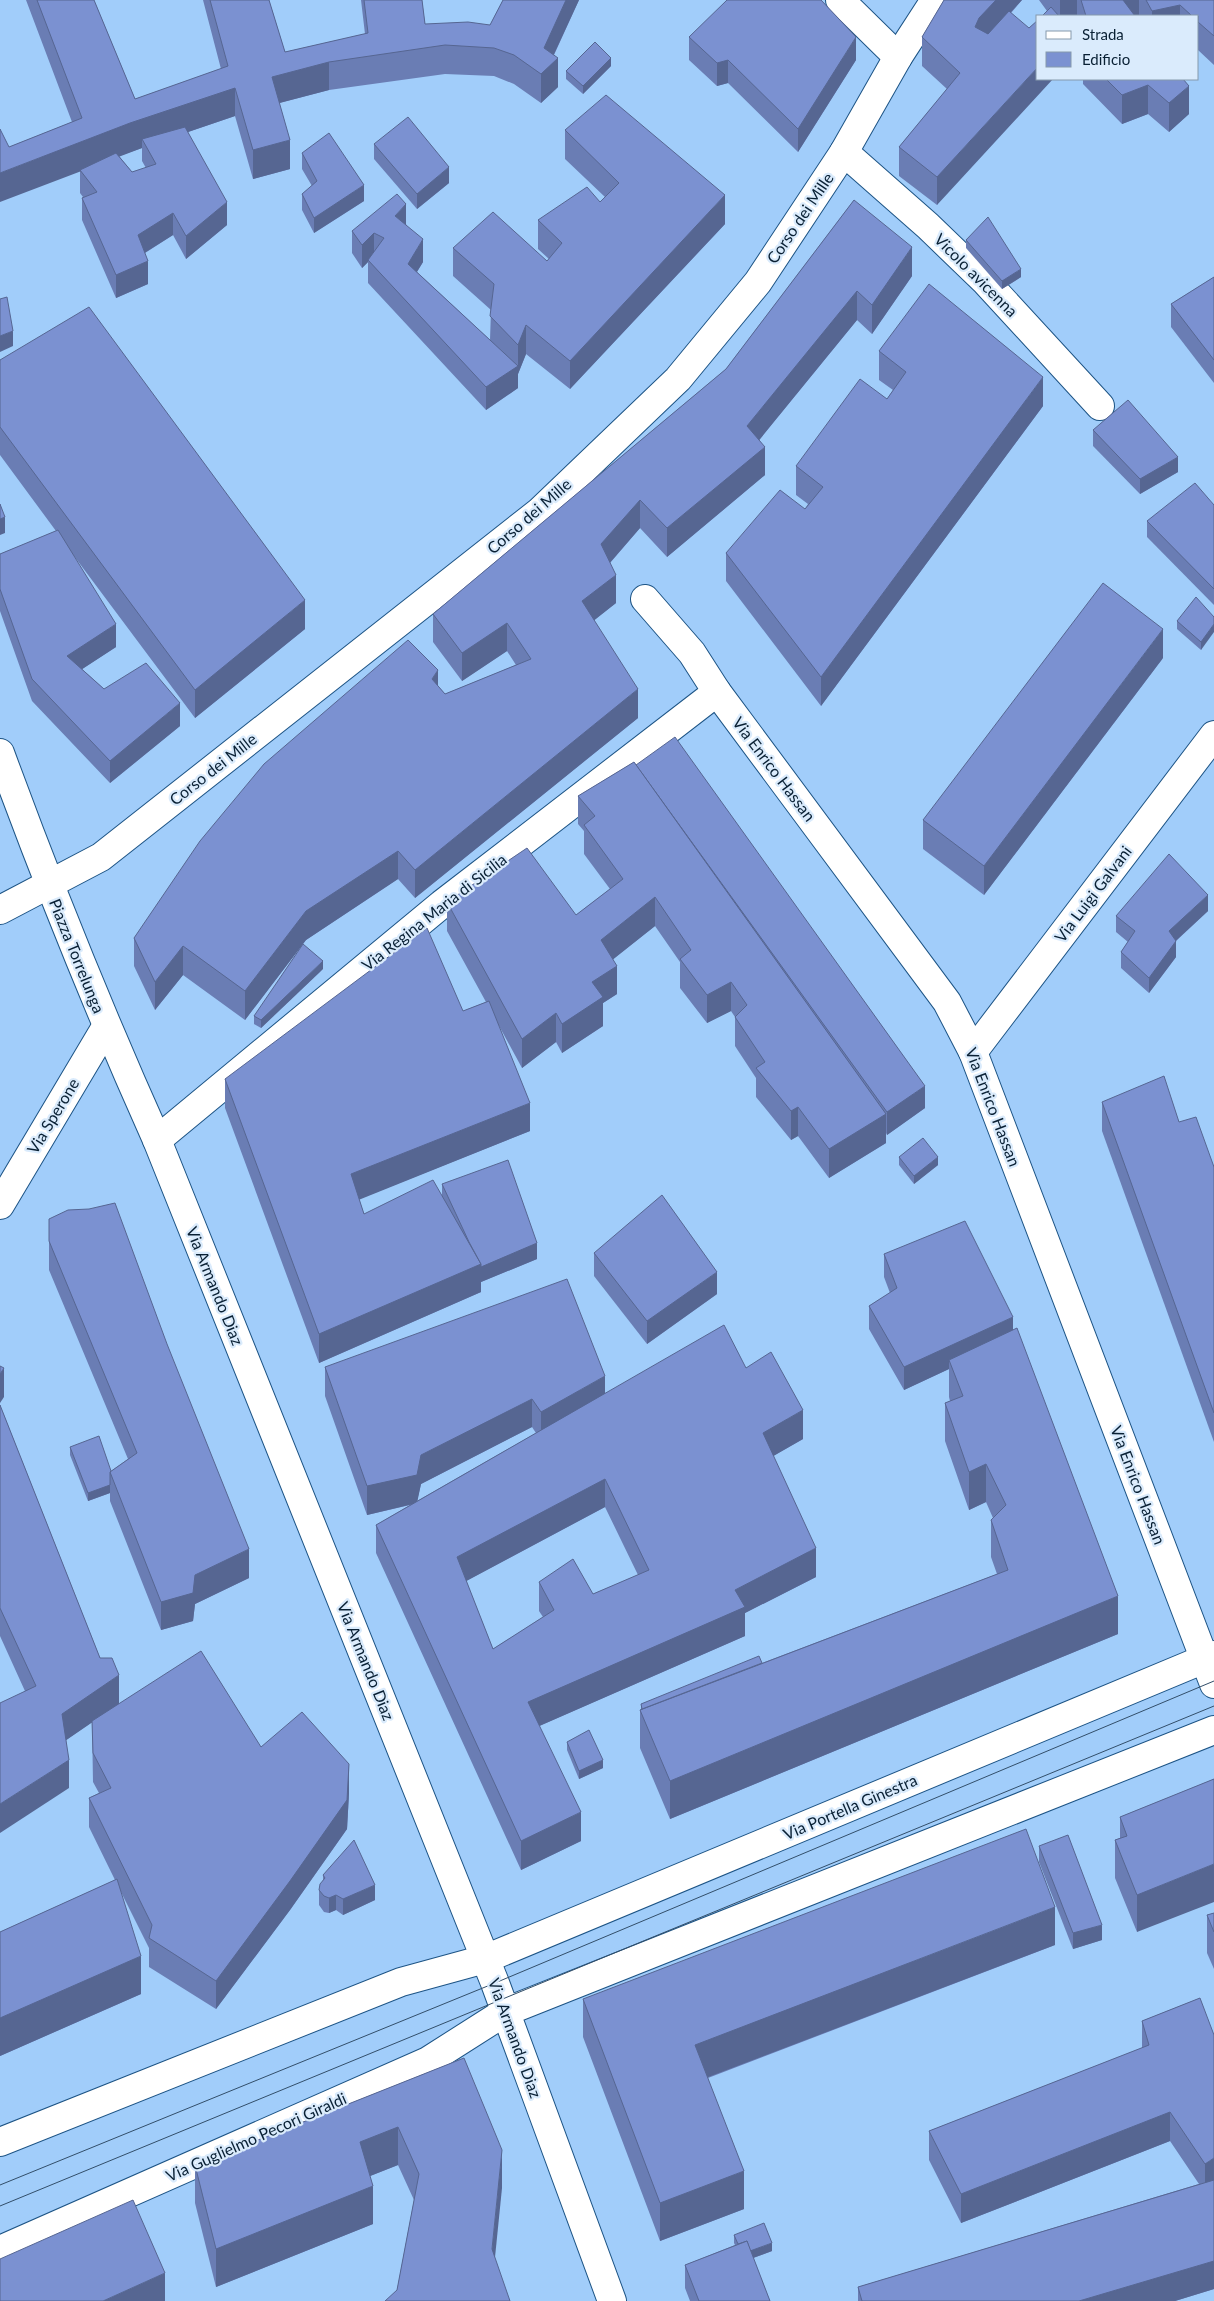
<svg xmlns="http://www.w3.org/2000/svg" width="1214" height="2301" viewBox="0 0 1214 2301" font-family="Lato,sans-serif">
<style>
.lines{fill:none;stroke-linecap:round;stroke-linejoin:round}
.minor-casing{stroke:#1d5485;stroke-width:30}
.minor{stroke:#fff;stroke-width:28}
.tram{stroke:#324e69;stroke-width:1}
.wall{fill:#6a7db4;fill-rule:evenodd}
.shaded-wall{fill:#566692}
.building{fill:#7b91d1;stroke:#566692;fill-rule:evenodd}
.labels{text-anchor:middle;stroke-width:4.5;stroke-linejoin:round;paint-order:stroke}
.street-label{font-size:16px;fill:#092034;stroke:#daebfc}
</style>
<rect width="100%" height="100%" fill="#a1cdfa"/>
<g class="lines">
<defs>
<g id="minor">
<path d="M840 0 898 57"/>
<path d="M844 152 928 226 986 282 1100 406"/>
<path d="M645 599 692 653 717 692 947 1002 973 1052 1214 1684"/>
<path d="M0 753C48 884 100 1013 157 1140L495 1983 612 2301"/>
<path d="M0 910 101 857 539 512 678 379 758 282 844 152 898 57 935 0"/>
<path d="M973 1052 1214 735"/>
<path d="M157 1140 442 904 717 692"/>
<path d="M0 1205 106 1027"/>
<path d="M0 2142 401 1982 485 1959 1214 1655"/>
<path d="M0 2250 428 2061 505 2012 1214 1730"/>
</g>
</defs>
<use href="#minor" class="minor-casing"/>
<use href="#minor" class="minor"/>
<g class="tram">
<path d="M0 2185 495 1983 1214 1681"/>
<path d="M0 2206 1214 1706"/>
</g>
</g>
<g class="wall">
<path d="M26 0H94L135 99 221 69 203 0H269L285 52 365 34 361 0H422L425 24 490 25 503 0H579L554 55 558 87 541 103 514 84 494 76 445 74 329 90 279 103 290 169 253 179 235 116 188 132 227 225 186 259 173 235 145 253 148 284 116 298 82 220V198L83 197 80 193V171L9 147 72 122ZM142 148V161L146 168 132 172 119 156Z"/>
<path d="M944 0H1022L1011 13 937 205 899 176V147L947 89 922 66V37Z"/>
<path d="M1039 0H1214V65L1198 50V16H1139V15L1135 16H1042L1047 11Z"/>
<path d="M689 37 856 60 798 152 728 83 717 86 689 60Z"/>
<path d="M611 66 583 94 566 79V71Z"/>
<path d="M1083 79H1183L1189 114 1169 132 1148 114 1122 124 1083 84Z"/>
<path d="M565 130 725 224 570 389 526 354 518 374V373V388L486 410 368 283V262L362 268 352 253V231L406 224 423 262 417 272 490 340 491 310 453 276V248L547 261 549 259 538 249V220L600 202 605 197 565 159Z"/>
<path d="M374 144 449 183 417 209 374 159Z"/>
<path d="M302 153 364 201 314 233 302 210V194L312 186 302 169Z"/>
<path d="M854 200 912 276 872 334 857 320 759 440 765 475 667 557 640 528 610 563 616 603 594 620 638 718 415 898 398 879 306 940 245 1020 183 975 155 1010 134 966V938L438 686 445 694 516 665 507 651 462 681 433 642V614L726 369Z"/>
<path d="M966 240 1021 277 1002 289 966 248Z"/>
<path d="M1214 277V383L1171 327V304Z"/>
<path d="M879 351 1043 406 821 706 726 581V553L805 509 808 504 796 495V466L887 399 893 390 879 380Z"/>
<path d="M0 360 305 629 195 718 71 552 116 647 82 669 104 689 180 726 110 783 32 701 0 611V554L56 531 0 455Z"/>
<path d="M1093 430 1178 472 1140 494 1093 446Z"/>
<path d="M1214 505V605L1147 537V521Z"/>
<path d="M1214 617 1201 650 1177 629V621Z"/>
<path d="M1163 658 984 895 923 849V820Z"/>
<path d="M634 762 925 1108 887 1135 886 1133V1143L829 1178 798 1136 791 1140 756 1097V1078L735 1046V1017L731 1011 707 1023 680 988V962L655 926 613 959 617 994 603 1003V1026L562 1053 556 1042 522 1068 498 1024 530 1131 359 1199 364 1214 442 1196V1184L537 1259 481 1282V1292L319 1363 225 1108V1079L463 1011 486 1002 447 931V902L576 915 610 889 584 854V831L578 824V796Z"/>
<path d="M1208 911 1176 941V957L1149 993 1121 968V952L1128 942 1116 932V916Z"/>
<path d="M323 969 261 1028 254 1024V1016Z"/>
<path d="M1102 1102 1179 1122 1214 1167V1442L1102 1131Z"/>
<path d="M899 1157 938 1165 914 1184 899 1165Z"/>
<path d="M49 1219 249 1578 195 1604 193 1621 161 1630 110 1501V1493L88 1501 70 1455V1447L111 1471 128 1459 49 1270Z"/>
<path d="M594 1253 717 1294 647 1344 594 1276Z"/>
<path d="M884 1254 1013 1330 1118 1634 670 1819 640 1748V1710L641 1709V1704L762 1663 997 1574 991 1557V1520L993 1518 986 1502 969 1510 945 1441V1403L950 1401 949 1397V1369L904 1390 869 1329V1306L890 1293 884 1277Z"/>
<path d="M325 1367 605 1393 746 1368 803 1439 773 1456 816 1577 745 1613V1636L539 1726 581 1841 521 1870 376 1553V1525L410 1505 367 1515 325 1396ZM532 1427 536 1433 417 1501 421 1484ZM605 1507 638 1575 593 1594 539 1582V1611L543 1617 493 1649 466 1581Z"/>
<path d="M0 1405 100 1658 119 1704 261 1747 349 1793 347 1829 290 1910 216 2009 149 1967V1948L120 1890 141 1994 0 2056V1932L115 1880 89 1827V1798L99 1793 93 1782 92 1722 66 1740 69 1788 0 1636Z"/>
<path d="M567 1742 603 1768 579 1779 567 1750Z"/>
<path d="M1214 1779 1137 1932 1115 1878V1840L1120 1838V1817Z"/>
<path d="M1039 1846 1102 1940 1073 1949 1039 1862Z"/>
<path d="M323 1875 375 1900 343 1915 336 1910 329 1913 324 1912 319 1905V1890L323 1880Z"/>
<path d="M1214 1913V1969L1207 1953V1915Z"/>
<path d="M1055 1945 708 2078 744 2209 660 2241 583 2037V1999Z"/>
<path d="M1200 1998 1214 2289 1175 2301H858V2287L1199 2184 1170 2141 961 2223 929 2160V2131L1142 2048V2021Z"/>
<path d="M464 2058 502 2188 397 2290 414 2200 398 2165 370 2176 373 2224 216 2287 195 2203V2165Z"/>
<path d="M734 2235 772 2251 753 2258 770 2301H690L685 2288V2265L735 2245 734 2243Z"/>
</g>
<g class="shaded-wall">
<path d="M566 0H579L548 67 558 58V87L541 103V74L544 48Z"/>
<path d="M996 0H1022L979 47 975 27 979 18Z"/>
<rect x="1060" y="0" width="17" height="16"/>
<path d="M1118 0H1139V15L1135 16Z"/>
<path d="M1180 5V16H1152V11Z"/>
<path d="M856 37V60L798 152V129Z"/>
<path d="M611 58V66L583 94V86Z"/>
<path d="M728 60V83L717 86V63Z"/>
<path d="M329 62V90L272 105V77Z"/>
<path d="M1038 67V79H1053L937 205V177Z"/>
<path d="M1148 85V114L1122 124V95Z"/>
<path d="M1189 86V114L1169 132V103Z"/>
<path d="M235 88V116L147 146 142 139V148L0 202V173L130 123Z"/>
<path d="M290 140V169L253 179V150Z"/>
<path d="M449 167V183L417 209V194Z"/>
<path d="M364 185V201L314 233V218Z"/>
<path d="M725 195V224L570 389V361Z"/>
<path d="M227 202V225L186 259V236Z"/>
<path d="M406 204V226L395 216Z"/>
<path d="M173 213V235L138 257V235Z"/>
<path d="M374 233V256L368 260V262L362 268V245Z"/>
<path d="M423 239V262L408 286V264Z"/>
<path d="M912 247V276L872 334V305Z"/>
<path d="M148 261V284L116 298V275Z"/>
<path d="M1021 269V277L1002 289V281Z"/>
<path d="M857 291V320L747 455V426Z"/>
<path d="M526 325V354L518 374V345Z"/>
<path d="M13 331V346L0 352V336Z"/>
<path d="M518 366V388L486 410V387Z"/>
<path d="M1043 377V406L821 706V677Z"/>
<path d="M765 447V475L667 557V528Z"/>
<path d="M1178 457V472L1140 494V479Z"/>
<path d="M640 500V528L601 573V544Z"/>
<path d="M5 517V533L0 535V519Z"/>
<path d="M616 575V603L582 630V601Z"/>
<path d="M305 600V629L195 718V690Z"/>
<path d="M507 623V651L462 681V653Z"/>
<path d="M116 624V647L67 679V656Z"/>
<path d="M1214 624V632L1201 650V642Z"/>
<path d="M1163 629V658L984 895V866Z"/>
<path d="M438 670V698L432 679Z"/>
<path d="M638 689V718L415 898V870Z"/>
<path d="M180 703V726L110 783V761Z"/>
<path d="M398 851V879L306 940 245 1020V991L306 911Z"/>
<path d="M1208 895V911L1169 947V931Z"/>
<path d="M655 897V926L601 969V940Z"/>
<path d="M1176 941V957L1149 993V978Z"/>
<path d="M183 946V975L155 1010V982Z"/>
<path d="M323 961V969L261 1028V1020Z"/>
<path d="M617 966V994L603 1003V1026L562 1053V1024L592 982Z"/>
<path d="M731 982V1011L707 1023V995Z"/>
<path d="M556 1013V1042L522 1068V1039Z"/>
<path d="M925 1086V1108L887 1135V1112Z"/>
<path d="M530 1103V1131L351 1203V1174Z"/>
<path d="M798 1107V1136L791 1140V1111Z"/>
<path d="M886 1114V1143L829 1178V1149Z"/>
<path d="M938 1157V1165L914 1184V1176Z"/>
<path d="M537 1243V1259L481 1282V1292L319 1363V1334L481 1264Z"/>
<path d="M717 1272V1294L647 1344V1321Z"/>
<path d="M1013 1317V1340L949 1360V1369L904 1390V1367Z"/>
<path d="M4 1368V1397L0 1403V1374Z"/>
<path d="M605 1376V1405L541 1440V1412Z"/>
<path d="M532 1399V1427L421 1484 417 1503 367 1515V1486L421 1455Z"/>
<path d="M803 1410V1439L763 1462V1433Z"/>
<path d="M986 1464V1502L969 1510V1472Z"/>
<path d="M605 1479V1507L457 1586V1557Z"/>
<path d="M110 1485V1493L88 1501V1493Z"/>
<path d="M816 1548V1577L745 1613V1636L528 1731V1702L735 1590Z"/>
<path d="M249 1549V1578L195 1604 193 1621 161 1630V1602L195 1575Z"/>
<path d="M1118 1596V1634L670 1819V1781Z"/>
<path d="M119 1675V1704L62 1743V1714Z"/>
<path d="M69 1760V1788L0 1833V1804Z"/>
<path d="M603 1760V1768L579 1779V1771Z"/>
<path d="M349 1764V1793L347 1829 290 1910 216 2009V1981Z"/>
<path d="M581 1812V1841L521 1870V1841Z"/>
<path d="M1214 1864V1902L1137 1932V1895Z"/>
<path d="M375 1885V1900L343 1915V1899Z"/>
<path d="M336 1895V1910L329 1913V1898Z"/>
<path d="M1055 1907V1945L695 2082V2045Z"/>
<path d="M1102 1925V1940L1073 1949V1933Z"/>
<path d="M141 1956V1994L0 2056V2018Z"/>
<path d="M1170 2112V2141L961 2223V2194Z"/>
<path d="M398 2127V2165L360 2180V2142Z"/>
<path d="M502 2150V2188L492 2287V2249Z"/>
<path d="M1214 2158V2187L1205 2192V2164Z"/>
<path d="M744 2171V2209L660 2241V2203Z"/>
<path d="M373 2186V2224L216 2287V2249Z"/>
<path d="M772 2243V2251L742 2262V2254Z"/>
<path d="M1214 2261V2289L1175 2301H1079Z"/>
<path d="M165 2273V2301H103Z"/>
</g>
<g class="building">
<path d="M37 0H94L135 99 228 66 210 0H269L285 52 368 33 364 0H422L425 24 468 22 490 25 503 0H566L544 48 558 58 541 74 514 55 494 48 445 45 329 62 272 77 290 140 253 150 235 88 130 123 0 173V129L9 147 82 118Z"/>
<path d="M727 0H821L856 37 798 129 728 60 717 63 689 37Z"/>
<path d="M944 0H996L979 18 975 27 988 34 1009 11 1029 28 1038 20V67L937 177 899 147 960 73 922 37Z"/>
<path d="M1081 0H1123L1135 16H1086Z"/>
<path d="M1146 0H1214V36L1198 22V16H1192L1180 5 1152 11Z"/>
<path d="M1051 7 1059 16H1042Z"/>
<path d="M595 42 611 58 583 86 566 71Z"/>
<path d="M1106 79H1183L1189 86 1169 103 1148 85 1122 95Z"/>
<path d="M606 95 725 195 570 361 526 325 518 345 490 316 494 284 453 248 493 212 547 261 562 243 538 220 587 187 600 202 619 183 565 130Z"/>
<path d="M408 117 449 167 417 194 374 144Z"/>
<path d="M185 127 227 202 186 236 173 213 138 235 148 261 116 275 82 198 97 192 80 170 116 153 132 172 156 164 142 139Z"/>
<path d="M329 133 364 185 314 218 302 194 317 181 302 153Z"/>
<path d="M397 194 406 204 395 216 423 239 408 264 518 366 486 387 368 260 384 238 374 233 362 245 352 231Z"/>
<path d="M854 200 912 247 872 305 857 291 747 426 765 447 667 528 640 500 601 544 616 575 582 601 638 689 415 870 398 851 306 911 245 991 183 946 155 982 134 938 200 841 264 764 408 640 438 670 432 679 445 694 531 659 507 623 462 653 433 614 726 369Z"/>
<path d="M988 217 1021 269 1002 281 966 240Z"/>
<path d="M1214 277V360L1171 304Z"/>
<path d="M929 284 1043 377 821 677 726 553 780 490 805 509 823 487 796 466 860 379 887 399 906 372 879 351Z"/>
<path d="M7 297 13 331 0 336V299Z"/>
<path d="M89 307 305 600 195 690 0 427V360Z"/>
<path d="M1128 400 1178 457 1140 479 1093 430Z"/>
<path d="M1195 483 1214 505V589L1147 521Z"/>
<path d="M0 504 5 517 0 519Z"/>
<path d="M58 530 116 624 67 656 104 689 146 663 180 703 110 761 32 679 0 589V554Z"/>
<path d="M1103 583 1163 629 984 866 923 820Z"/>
<path d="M1196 597 1214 617V624L1201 642 1177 621Z"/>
<path d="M675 737 925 1086 887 1112 636 765Z"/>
<path d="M634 762 886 1114 829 1149 798 1107 791 1111 756 1068 765 1062 735 1017 747 1005 731 982 707 995 680 959 691 950 655 897 601 940 617 966 592 982 603 997 562 1024 556 1013 522 1039 447 902 527 848 576 915 623 879 584 825 595 816 578 796Z"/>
<path d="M1169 854 1208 895 1169 931 1176 941 1149 978 1121 952 1135 931 1116 916Z"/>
<path d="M427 928 463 1011 489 1001 530 1103 351 1174 364 1214 433 1180 481 1264 319 1334 225 1079Z"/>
<path d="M303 944 323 961 261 1020 254 1016Z"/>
<path d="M1164 1076 1179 1122 1196 1117 1214 1167V1413L1102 1102Z"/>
<path d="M923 1138 938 1157 914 1176 899 1157Z"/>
<path d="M508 1160 537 1243 481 1267V1264L469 1242 442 1184Z"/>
<path d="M662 1195 717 1272 647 1321 594 1253Z"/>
<path d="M115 1203 167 1344 249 1549 195 1575 193 1593 161 1602 110 1472 137 1453 49 1241V1219L68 1210 89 1209Z"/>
<path d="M965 1221 1013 1317 904 1367 869 1306 897 1288 884 1254Z"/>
<path d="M567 1279 605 1376 541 1412 532 1399 421 1455 417 1475 367 1486 325 1367Z"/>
<path d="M724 1325 746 1368 771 1352 803 1410 763 1433 816 1548 735 1590 745 1607 528 1702 581 1812 521 1841 376 1525ZM605 1479 649 1570 593 1594 573 1559 539 1582 554 1610 493 1649 457 1557Z"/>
<path d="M1017 1328 1118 1596 670 1781 640 1710 1008 1570 991 1520 1006 1505 986 1464 969 1472 945 1403 963 1396 949 1360Z"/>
<path d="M0 1366 4 1368 0 1374Z"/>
<path d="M0 1405 100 1658H112L119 1675 62 1714 69 1760 0 1804V1703L36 1686 0 1608Z"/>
<path d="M99 1436 111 1471 110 1472V1485L88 1493 70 1447Z"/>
<path d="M201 1651 261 1747 302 1712 349 1764 347 1800 290 1881 216 1981 149 1938 152 1925 89 1798 111 1788 93 1753 92 1721Z"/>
<path d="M759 1656 762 1663 642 1709 641 1704Z"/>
<path d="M589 1730 603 1760 579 1771 567 1742Z"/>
<path d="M1214 1779V1864L1137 1895 1115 1840 1127 1836 1120 1817Z"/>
<path d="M1026 1829 1055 1907 695 2045 744 2171 660 2203 583 1999Z"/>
<path d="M1068 1835 1102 1925 1073 1933 1039 1846Z"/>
<path d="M354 1840 375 1885 343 1899 336 1895 329 1898 324 1896 319 1890 320 1884 325 1878 323 1875Z"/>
<path d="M117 1879 141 1956 0 2018V1932Z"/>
<path d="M1214 1913V1932L1207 1915Z"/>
<path d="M1200 1998 1214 2035V2158L1205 2164 1170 2112 961 2194 929 2131 1149 2045 1142 2021Z"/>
<path d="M464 2058 502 2150 492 2249 510 2301H385L397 2290 419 2174 398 2127 360 2142 373 2186 216 2249 195 2165Z"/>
<path d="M1214 2180V2261L1079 2301H862L858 2287Z"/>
<path d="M133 2200 165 2273 103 2301H0V2259Z"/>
<path d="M764 2223 772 2243 750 2251 747 2241 738 2244 734 2235Z"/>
<path d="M747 2241 770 2301H699L685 2265Z"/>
</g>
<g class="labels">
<g class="street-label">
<text transform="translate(800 218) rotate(-56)" y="6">Corso dei Mille</text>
<text transform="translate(976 275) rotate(45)" y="6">Vicolo avicenna</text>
<text transform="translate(529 516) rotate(-41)" y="6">Corso dei Mille</text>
<text transform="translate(213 769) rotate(-38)" y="6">Corso dei Mille</text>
<text transform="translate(774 769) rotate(53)" y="6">Via Enrico Hassan</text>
<text transform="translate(1093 894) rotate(-53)" y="6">Via Luigi Galvani</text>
<text transform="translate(434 912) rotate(-38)" y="6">Via Regina Maria di Sicilia</text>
<text transform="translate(77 956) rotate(68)" y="6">Piazza Torrelunga</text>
<text transform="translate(993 1107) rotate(69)" y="6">Via Enrico Hassan</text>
<text transform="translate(53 1116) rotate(-59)" y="6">Via Sperone</text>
<text transform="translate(215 1286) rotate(68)" y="6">Via Armando Diaz</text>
<text transform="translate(1138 1485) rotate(69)" y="6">Via Enrico Hassan</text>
<text transform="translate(366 1661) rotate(68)" y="6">Via Armando Diaz</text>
<text transform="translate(850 1807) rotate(-23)" y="6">Via Portella Ginestra</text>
<text transform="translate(515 2038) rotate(70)" y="6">Via Armando Diaz</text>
<text transform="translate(256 2137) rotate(-24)" y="6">Via Guglielmo Pecori Giraldi</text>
</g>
</g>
<rect x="1036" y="15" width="162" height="65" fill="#daebfc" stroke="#869aac"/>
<rect x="1046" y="31" width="25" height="8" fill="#ffffff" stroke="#869aac"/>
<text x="1082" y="40" font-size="15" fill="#092034">Strada</text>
<rect x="1046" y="52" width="25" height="15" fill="#7b91d1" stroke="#869aac"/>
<text x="1082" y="65" font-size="15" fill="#092034">Edificio</text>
</svg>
